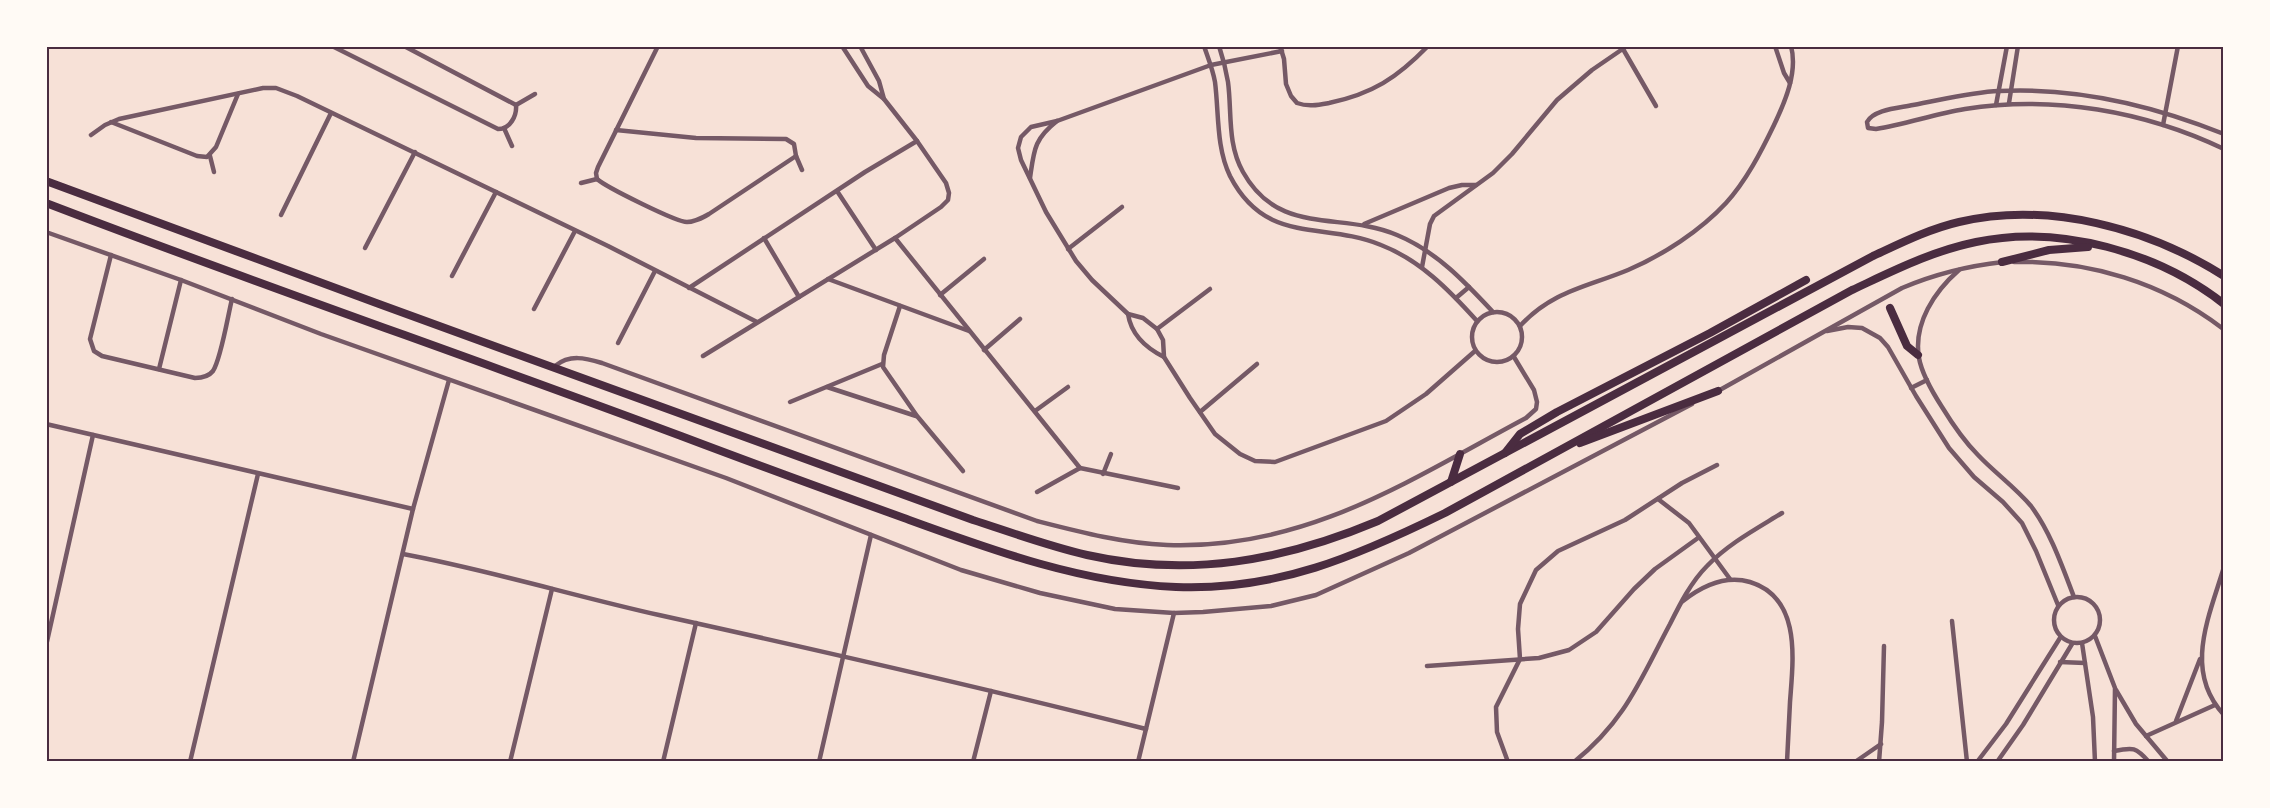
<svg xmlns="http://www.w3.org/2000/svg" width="2270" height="808" viewBox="0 0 2270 808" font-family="'Varela Round',sans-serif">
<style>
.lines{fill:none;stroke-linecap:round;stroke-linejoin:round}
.minor{stroke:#755966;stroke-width:4.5}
.primary{stroke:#4a2c40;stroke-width:8}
.neatline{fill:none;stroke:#4a2c40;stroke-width:2}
</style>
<rect width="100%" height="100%" fill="#f7e1d7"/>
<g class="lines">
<g class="minor">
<path d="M332 46 498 129C510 129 517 116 516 105"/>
<path d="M404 46 516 105"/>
<path d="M860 46 879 81 884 99"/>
<path d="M1204 46C1208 58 1213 70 1215 82 1219 113 1216 147 1230 176 1266 246 1323 221 1381 245 1420 260 1449 290 1477 321"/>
<path d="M1219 46C1223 58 1226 70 1228 82 1232 112 1227 144 1243 172 1279 237 1341 211 1397 235 1436 251 1465 282 1493 312"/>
<path d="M1280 46 1284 59 1286 84 1291 96 1297 103C1308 107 1318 105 1329 103 1372 94 1397 78 1428 46"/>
<path d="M1775 46 1784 73 1790 83"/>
<path d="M1623 49 1656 106"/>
<path d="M1282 51 1211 65 1057 121 1031 127 1021 137 1018 148 1021 160 1046 212 1076 261 1092 280 1128 314 1143 318 1157 329 1163 340 1164 357 1190 398 1215 434 1240 454 1255 461 1275 462 1386 421 1426 394 1475 351"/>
<path d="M2009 103 2018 46"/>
<path d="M516 105 535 94"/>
<path d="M1996 105 2007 46"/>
<path d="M111 122 197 156 207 157 216 147 238 94"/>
<path d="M2163 125 2178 46"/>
<path d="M504 128 512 146"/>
<path d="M616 130 696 138 786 139 794 144 796 156 802 170"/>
<path d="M2224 134C2152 105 2077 87 1999 91 1971 92 1941 100 1913 105 1900 108 1874 109 1867 122L1868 128 1876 129C1906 124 1935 114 1965 109 2053 95 2144 111 2224 149"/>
<path d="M91 135 105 125 119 119 263 88H276L297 96 608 246 757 322"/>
<path d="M210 156 214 172"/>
<path d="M1030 178C1034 150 1034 139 1057 121"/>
<path d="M597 179C606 187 676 222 687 222 695 222 702 218 709 214L796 156"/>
<path d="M597 179 596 173 598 167 658 46"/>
<path d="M581 183 597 179"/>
<path d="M837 191 876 250"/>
<path d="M281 215 331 113"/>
<path d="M1364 224 1449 188 1462 185H1476"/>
<path d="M46 232 181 280 321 334 726 478 961 570 1040 593 1115 609 1174 613 1203 612 1271 606 1316 595 1409 553 1692 404"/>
<path d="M764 238 799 297"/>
<path d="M895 238 1080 468"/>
<path d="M365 248 415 152"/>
<path d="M1068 249 1122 207"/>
<path d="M111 255 90 339 94 351 102 356 195 378C202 378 209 376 213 371 221 359 228 315 232 299"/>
<path d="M2014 262C2089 260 2163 283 2222 328"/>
<path d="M1422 267 1430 224 1434 216 1493 173 1512 154 1557 100 1592 70 1627 46"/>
<path d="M1959 270C1935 291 1913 323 1919 358 1922 375 1933 393 1942 407 1953 425 1964 441 1978 455 1995 473 2015 487 2031 506 2051 533 2062 566 2074 597"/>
<path d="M452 276 496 192"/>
<path d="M828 279 969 331"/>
<path d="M689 288 865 172 917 141"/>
<path d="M940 295 984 259"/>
<path d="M1456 298 1469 287"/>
<path d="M900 306 884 355 883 367 917 416 963 471"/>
<path d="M534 309 575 231"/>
<circle cx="1497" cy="337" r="25"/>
<path d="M1128 314C1131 334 1146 348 1164 357"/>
<path d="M1520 326C1552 291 1587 287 1628 270 1663 255 1700 231 1726 203 1746 181 1761 152 1774 125 1785 102 1798 72 1791 46"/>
<path d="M1157 329 1210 289"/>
<path d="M1827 331 1848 327 1862 328 1880 338 1888 347 1916 396 1949 448 1974 477 2003 502 2022 523 2036 551 2058 605"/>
<path d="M618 343 655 271"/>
<path d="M984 350 1020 319"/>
<path d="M703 356 895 238 941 207 948 200 949 193 946 183 917 141 884 99 868 86 842 46"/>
<path d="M555 366C570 354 585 358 602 363L1037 521C1080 532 1122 543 1167 545 1306 550 1408 481 1526 418L1536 409 1537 402 1534 390 1514 357"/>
<path d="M159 369 181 280"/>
<path d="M827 387 916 416"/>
<path d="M1911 388 1927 380"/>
<path d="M1718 391 1902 288C1935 274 1967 266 2003 262"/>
<path d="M790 402 882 364"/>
<path d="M1035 411 1068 387"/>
<path d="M1200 412 1257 364"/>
<path d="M46 424 413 509"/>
<path d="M1103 474 1111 454"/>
<path d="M1037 492 1080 468 1178 488"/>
<path d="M1658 499 1689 523 1730 579"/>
<path d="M403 554C489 570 574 596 659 615 822 651 984 688 1146 729"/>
<path d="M2224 567C2209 617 2183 671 2224 715"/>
<circle cx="2077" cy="620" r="23"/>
<path d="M1683 601C1702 586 1726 575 1750 582 1802 598 1793 660 1790 702 1789 722 1788 742 1787 762"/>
<path d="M1952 621 1967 762"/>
<path d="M2095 636 2115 688 2114 762"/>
<path d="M2082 643 2093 717 2095 762"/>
<path d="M46 646 93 435"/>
<path d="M2060 662 2085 663"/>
<path d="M1427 666 1539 658 1569 650 1596 632 1634 589 1655 569 1698 538"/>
<path d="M2116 690 2136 724 2168 762"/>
<path d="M2176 721 2200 659"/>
<path d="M2146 736 2215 705"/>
<path d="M2114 751C2133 747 2136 747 2149 762"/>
<path d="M190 762 258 474"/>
<path d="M353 762 413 509 449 380"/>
<path d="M510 762 552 589"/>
<path d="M663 762 696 623"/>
<path d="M819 762 871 535"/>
<path d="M973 762 991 691"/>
<path d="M1138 762 1174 613"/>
<path d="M1508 762 1497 732 1496 707 1520 659 1518 629 1520 604 1536 570 1558 551 1625 520 1682 483 1717 465"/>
<path d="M1574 762C1626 720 1640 680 1670 624 1680 604 1691 582 1707 566 1728 544 1756 529 1782 513"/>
<path d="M1855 762 1881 744"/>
<path d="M1879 762 1882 722 1884 646"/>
<path d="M1977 762 2006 724 2060 638"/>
<path d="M1997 762 2023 725 2072 644"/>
</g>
<g class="primary">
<path d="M46 181 379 304 973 520C1010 532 1048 546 1087 555 1189 578 1283 561 1378 521L1873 256C1901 243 1929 229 1959 222 2048 201 2148 228 2224 276"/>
<path d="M46 203C257 284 470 357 681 436 755 464 829 491 904 518 992 550 1081 583 1176 587 1277 591 1357 556 1445 513L1852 290C1893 271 1932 251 1976 242 2059 224 2158 252 2224 304"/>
<path d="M2002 262 2049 250 2088 247"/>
<path d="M1890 308 1907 346 1918 355"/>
<path d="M1580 443 1718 391"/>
<path d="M1505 453 1520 434 1557 412 1710 333 1806 280"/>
<path d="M1451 482 1460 454"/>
</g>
</g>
<rect width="2270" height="808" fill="none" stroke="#fffaf5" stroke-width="96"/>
<rect x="48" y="48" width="2174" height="712" class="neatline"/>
</svg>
